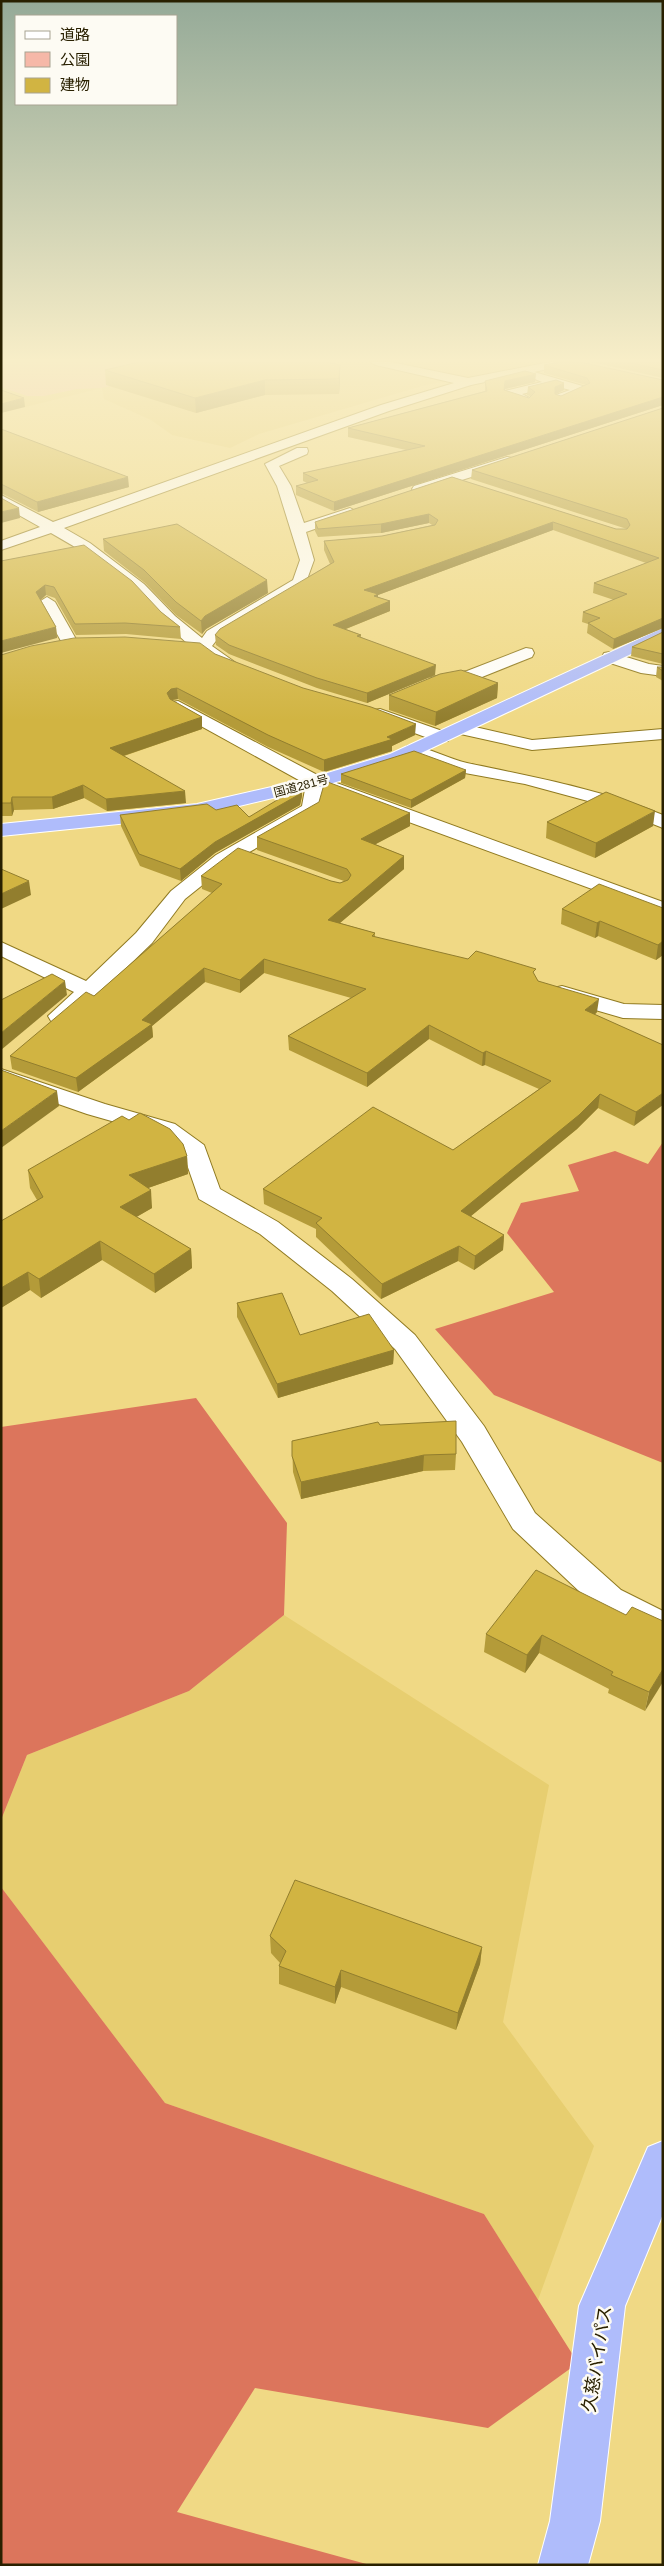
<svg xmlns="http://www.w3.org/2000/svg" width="664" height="2566" viewBox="0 0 664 2566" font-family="Arial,'Noto Sans JP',sans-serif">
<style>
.built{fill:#e7ce70}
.green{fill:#f6b8a8}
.forest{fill:#dc755c}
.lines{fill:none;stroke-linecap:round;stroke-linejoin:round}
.minor-casing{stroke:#907a21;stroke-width:2}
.highway-casing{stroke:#fff;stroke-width:2}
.minor{fill:#fff;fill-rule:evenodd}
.highway{fill:#afbcfb;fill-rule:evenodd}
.wall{fill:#b49b39}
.shaded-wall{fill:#927e2e}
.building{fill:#d1b442;stroke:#927e2e}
.labels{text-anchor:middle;stroke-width:5;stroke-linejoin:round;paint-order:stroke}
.far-street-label{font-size:12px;fill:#292000;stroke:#fdfbf3}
.near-street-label{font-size:18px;fill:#292000;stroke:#fdfbf3}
</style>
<rect width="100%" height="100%" fill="#f0d985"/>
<g class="built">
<path d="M1 362H545L422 386 259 434 230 448 172 435 151 420 104 399 102 388 1 413Z"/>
<path d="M284 1615 549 1785 503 2022 594 2146 538 2300 484 2214 165 2103 1 1887V1820L27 1755 189 1691Z"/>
</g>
<path class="green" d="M1 362H165L185 368 102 388 77 389 44 396H27L1 387Z"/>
<g class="forest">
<path d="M663 1142V1463L494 1395 435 1329 554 1292 507 1233 521 1203 579 1191 568 1165 615 1151 648 1164Z"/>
<path d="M196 1398 287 1523 284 1615 189 1691 27 1755 1 1820V1427Z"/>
<path d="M1 1887 165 2103 484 2214 578 2363 488 2428 255 2388 177 2512 370 2565H1Z"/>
</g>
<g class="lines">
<defs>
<g id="minor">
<path d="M370 362H391L468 378 550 362H572L570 364 534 372 586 387 588 390 560 402 556 401V395L570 390 555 386 522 394 533 400 527 404 503 394 505 391 542 382 523 374 471 385 389 411 64 528 90 543 144 584 175 616 202 638 207 631 293 580 300 560 277 486 265 464 297 448H307L308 451 307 454 279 466 291 486 304 523 350 508 357 512 355 515 306 532 314 560 305 585 219 637 212 646 236 663 234 667C207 673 152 607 133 590 108 568 80 549 51 533L1 550V541L40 527 1 505V495L53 522 381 405 454 383 376 365Z"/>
<path d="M507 457 512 458 514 461 512 464 424 492H414L412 489 414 486Z"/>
<path d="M47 597 55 602 77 641 75 644 69 646 61 641 39 602Z"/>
<path d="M526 648 532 649 534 653 532 657 477 679 437 686 431 685 429 681 431 677 467 671Z"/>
<path d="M610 652 649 664 663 666V676L641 673 604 661 602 657 604 653Z"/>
<path d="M178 701 323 778 663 902V915L324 791 318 813 230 863 185 899 152 943 97 996 67 1021 59 1023 51 1021 48 1016 74 992 1 956V942L86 981 136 933 171 891 216 855 302 806 306 784 172 710 169 706 172 702Z"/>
<path d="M380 709 448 733 451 737 448 741H436L374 718 371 714 374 710Z"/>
<path d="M462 724 532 740 663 729V739L532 750 456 733 453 729 456 725Z"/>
<path d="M413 745C431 749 449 759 467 763 534 777 600 789 663 815V828L610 807 525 784 454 771 407 754 404 750 407 746Z"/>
<path d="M562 986 624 1004 663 1005V1019L623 1018 554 998 551 993 554 988Z"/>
<path d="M1 1069 105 1104 175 1124 204 1145 220 1189 278 1222 352 1279 415 1335 484 1426 535 1513 621 1590 663 1611V1640L597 1608 513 1529 462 1442 395 1349 332 1291 260 1234 199 1199 183 1153 157 1134 87 1114 1 1084Z"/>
</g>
<g id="highway">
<path d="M663 628V639L402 762 323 786 197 816 1 836V824L197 804 311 778 390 754Z"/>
<path d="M663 2141V2214L625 2306 600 2521 588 2565H538L550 2521 579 2306 648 2147Z"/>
</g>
</defs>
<use href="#minor" class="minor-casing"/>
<use href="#highway" class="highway-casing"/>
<use href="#minor" class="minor"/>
<use href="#highway" class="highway"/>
</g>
<g class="wall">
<path d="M592 362H663V378Z"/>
<path d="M544 365 663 380V405L334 511 296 495V486L307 483 303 481V473L406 450 348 437V428L485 391V381L535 382 505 389 504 390 529 398 530 396 527 395 528 387 564 390 555 394 561 396 586 385 544 373Z"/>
<path d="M105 370 340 380 339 394 265 395 196 413 106 385Z"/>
<path d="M663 408V628L613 649 587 633 588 624 582 622 583 612 614 600 593 593 594 583 646 563 553 530 378 595V597L390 601V611L346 629 361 635V637L435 675 367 703 317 688 229 654 216 645 215 635 330 564 324 550V541L382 536 432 525 429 523 381 533 318 537 315 531V522L452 477 616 529H627L471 479 472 470Z"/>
<path d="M1 429 129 487 38 512 1 493Z"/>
<path d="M103 539 268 593 206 629 202 634 176 615 145 583 104 551Z"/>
<path d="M1 561 161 612 180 627 181 639 126 634 76 635 55 598 46 595 41 600 56 627 57 638Z"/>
<path d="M663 632V664L631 656 632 647Z"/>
<path d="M215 654 415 735 392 746V751L389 752 324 772 268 747 178 699 172 700 202 717V729L124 756 186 803 107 811 84 798 53 809 14 810 12 816H1V655Z"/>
<path d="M657 667H663V681L656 677Z"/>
<path d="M498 683 497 698 435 726 389 710V695Z"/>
<path d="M466 770 465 778 411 808 341 783V774Z"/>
<path d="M302 796 300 805 215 853 181 881 140 866 121 826 120 815 216 810 249 817Z"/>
<path d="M410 813V826L375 844 404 856V869L340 923 375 933V937L535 976 538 981 597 1012 595 1015 663 1045 634 1126 598 1108 577 1129 471 1216 504 1235 503 1250 474 1270 458 1261 381 1299 316 1237V1229L264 1204 263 1189 453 1150 539 1089 485 1065 482 1066 429 1039 367 1087 289 1050 288 1036 351 998 264 973 240 993 205 982 152 1026 153 1037 78 1092 12 1069 10 1056 94 996 212 893 202 889 201 876 331 881 340 883 344 881 257 850V837Z"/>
<path d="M547 822 653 826 595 858 546 838Z"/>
<path d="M663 908V955L656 960 598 936 595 938 561 924 562 909Z"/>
<path d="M187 1156 188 1174 148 1188 152 1208 136 1217 191 1249 192 1268 155 1293 102 1260 41 1298 30 1290 1 1308V1221L37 1200 30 1188 28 1170Z"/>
<path d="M237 1303 300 1335 394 1350 393 1364 278 1398 237 1317Z"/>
<path d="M380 1425 456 1454 455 1470 423 1471 301 1499 293 1472 292 1441Z"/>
<path d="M626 1615 663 1621 645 1711 608 1693 609 1689 539 1653 525 1673 484 1652 486 1634Z"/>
<path d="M270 1936 482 1947 480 1964 456 2030 341 1987 335 2004 279 1984V1966L280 1963 271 1953Z"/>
</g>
<g class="shaded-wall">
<path d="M340 365V380L339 394V379Z"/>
<path d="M536 374 535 382 505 389 503 398 505 381Z"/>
<path d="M265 380V395L196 413 195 398Z"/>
<path d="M564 383V390L554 395 555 387Z"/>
<path d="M663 397V405L334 511V502Z"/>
<path d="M24 398 25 407 1 413V404Z"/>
<path d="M128 477 129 487 38 512 37 502Z"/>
<path d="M19 508 20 518 1 523V512Z"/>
<path d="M429 514V523L381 533V524Z"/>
<path d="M553 522V530L378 595V604L364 590Z"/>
<path d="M267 580 268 593 206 629 202 634 201 621 205 616Z"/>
<path d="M45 585 46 595 37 603 36 592Z"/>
<path d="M390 601V611L333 634V625Z"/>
<path d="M663 618V628L613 649 614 639Z"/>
<path d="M56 627 57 638 1 653V641Z"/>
<path d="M436 665 435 675 367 703V693Z"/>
<path d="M498 683 497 698 435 726 436 712Z"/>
<path d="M177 688 178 699 172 700 168 705 167 693 171 689Z"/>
<path d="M202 717V729L111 760 110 748Z"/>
<path d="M416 724 415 735 392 746V751L324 772V760L387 737Z"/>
<path d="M466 770 465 778 411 808V800Z"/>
<path d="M83 785 84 798 53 809 52 797Z"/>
<path d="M302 785V796L300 805 215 853 181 881 180 869 215 842Z"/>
<path d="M185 791 186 803 107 811 106 799Z"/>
<path d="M12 797 14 810 12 816 11 803Z"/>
<path d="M655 811 653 826 595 858 596 843Z"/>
<path d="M410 813V826L361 852V839Z"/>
<path d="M404 856V869L328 933V920Z"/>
<path d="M29 881 31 895 1 909V894Z"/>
<path d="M600 921 598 936 595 938 597 923Z"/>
<path d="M663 941V955L656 960 658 945Z"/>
<path d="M264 959V973L240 993V980Z"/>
<path d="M204 968 205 982 152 1026 153 1037 78 1092 76 1078 142 1020Z"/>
<path d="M65 981 67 995 1 1050V1033Z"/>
<path d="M599 999 597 1012 583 1024 585 1010Z"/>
<path d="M429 1025V1039L367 1087V1073Z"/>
<path d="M486 1051 485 1065 482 1066 483 1053Z"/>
<path d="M57 1091 59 1106 1 1148V1131Z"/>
<path d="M663 1093V1105L634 1126 636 1112Z"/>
<path d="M600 1094 598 1108 577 1129 460 1225 461 1211Z"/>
<path d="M187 1156 188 1174 131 1194 129 1175Z"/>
<path d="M151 1190 152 1208 121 1226 120 1207Z"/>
<path d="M504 1235 503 1250 474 1270 475 1256Z"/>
<path d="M100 1241 102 1260 41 1298 39 1279Z"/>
<path d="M459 1246 458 1261 381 1299 382 1284Z"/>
<path d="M191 1249 192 1268 155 1293 154 1274Z"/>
<path d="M28 1272 30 1290 1 1308V1288Z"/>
<path d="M394 1350 393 1364 278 1398 277 1384Z"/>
<path d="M424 1455 423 1471 301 1499V1482Z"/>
<path d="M542 1635 539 1653 525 1673 527 1655Z"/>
<path d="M663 1669V1682L645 1711 649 1692Z"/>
<path d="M482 1947 480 1964 456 2030 458 2013Z"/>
<path d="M341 1970V1987L335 2004V1987Z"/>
</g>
<g class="building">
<path d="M139 362H326L340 365 339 379 265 380 195 398 105 370Z"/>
<path d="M560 362H580L663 380V397L334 502 296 486 318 480 303 473 425 446 348 428 487 391 485 381 525 371 536 374 505 381 504 390 529 398 535 392 528 387 556 380 564 383 555 387V394L561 396 590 383 587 378 544 365Z"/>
<path d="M626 362H663V370Z"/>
<path d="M1 390 24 398 1 404Z"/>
<path d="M663 408V618L614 639 588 623 600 618 583 612 627 594 594 583 659 558 553 522 364 590 378 594 374 596 390 601 333 625 361 635 357 636 436 665 367 693 317 678 229 645 215 635 220 629 334 562 324 541 382 536 435 525 438 520 429 514 381 524 318 529 315 522 452 477 616 529H627L630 525 627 519 472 470Z"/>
<path d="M1 429 128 477 37 502 1 484Z"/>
<path d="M1 498 19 508 1 512Z"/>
<path d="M177 524 267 580 205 616 201 621 176 602 144 570 103 539Z"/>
<path d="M84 545 132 581 161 612 180 627 125 623 75 624 54 587 45 585 36 592 56 627 1 641V561Z"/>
<path d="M663 632V654L632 647Z"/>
<path d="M125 637 200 643 215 654 303 688 371 707 416 724 387 737 392 739 390 740 324 760 268 735 177 688 171 689 167 693 170 699 202 717 110 748 185 791 106 799 83 785 52 797H12L11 803H1V655L31 646 74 638Z"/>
<path d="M657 667H663V671Z"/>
<path d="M461 670 498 683 436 712 389 695 440 674Z"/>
<path d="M414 751 466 770 411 800 341 774Z"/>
<path d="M325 781 410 813 361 839 404 856 328 920 375 933 372 936 468 959 476 951 536 969 533 972 538 981 599 999 585 1010 663 1045V1093L636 1112 600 1094 579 1115 461 1211 504 1235 475 1256 459 1246 382 1284 316 1223 322 1218 263 1189 373 1107 453 1150 551 1081 486 1051 483 1053 429 1025 367 1073 288 1036 366 989 264 959 240 980 204 968 142 1020 152 1024 76 1078 10 1056 86 992 94 996 222 884 201 876 238 848 331 881 340 883 348 880 351 875 347 869 257 837 319 802Z"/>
<path d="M302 785 300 794 215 842 180 869 139 854 120 815 207 804 216 810 237 805 249 817Z"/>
<path d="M606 792 655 811 596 843 547 822Z"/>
<path d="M1 869 29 881 1 894Z"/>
<path d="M599 884 663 908V941L658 945 600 921 597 923 562 909Z"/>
<path d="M52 974 65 981 1 1033V1000Z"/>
<path d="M1 1070 57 1091 1 1131Z"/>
<path d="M140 1113 170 1129 183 1144 187 1156 129 1175 151 1190 120 1207 191 1249 154 1274 100 1241 39 1279 28 1272 1 1288V1221L43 1197 28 1170 122 1116 129 1120Z"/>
<path d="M282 1293 300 1335 369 1314 394 1350 277 1384 237 1303Z"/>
<path d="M456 1421V1454L424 1455 301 1482 292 1456V1441L378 1422 380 1425Z"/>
<path d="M536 1570 626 1615 632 1607 663 1621V1669L649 1692 611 1675 613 1672 542 1635 527 1655 486 1634Z"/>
<path d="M295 1880 482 1947 458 2013 341 1970 335 1987 279 1966 286 1951 270 1936Z"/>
</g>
<linearGradient id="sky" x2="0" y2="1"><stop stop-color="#95aa98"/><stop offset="0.5" stop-color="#f8eec8"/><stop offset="1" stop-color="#f8eec8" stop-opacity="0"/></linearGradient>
<rect width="664" height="721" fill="url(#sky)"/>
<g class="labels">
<g class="far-street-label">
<text transform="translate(301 786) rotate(-15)" y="4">国道281号</text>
</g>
<g class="near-street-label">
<text transform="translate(597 2359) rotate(-81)" y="6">久慈バイパス</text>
</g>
</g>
<rect width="664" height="2566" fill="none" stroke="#292000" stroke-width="5"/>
<rect x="15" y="15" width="162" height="90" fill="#fdfbf3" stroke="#a8a392"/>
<rect x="25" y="31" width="25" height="8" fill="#ffffff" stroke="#a8a392"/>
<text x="60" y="40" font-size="15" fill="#292000">道路</text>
<rect x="25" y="52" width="25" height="15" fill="#f6b8a8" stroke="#a8a392"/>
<text x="60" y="65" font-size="15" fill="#292000">公園</text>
<rect x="25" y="78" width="25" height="15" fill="#d1b442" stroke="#a8a392"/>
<text x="60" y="90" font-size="15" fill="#292000">建物</text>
</svg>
